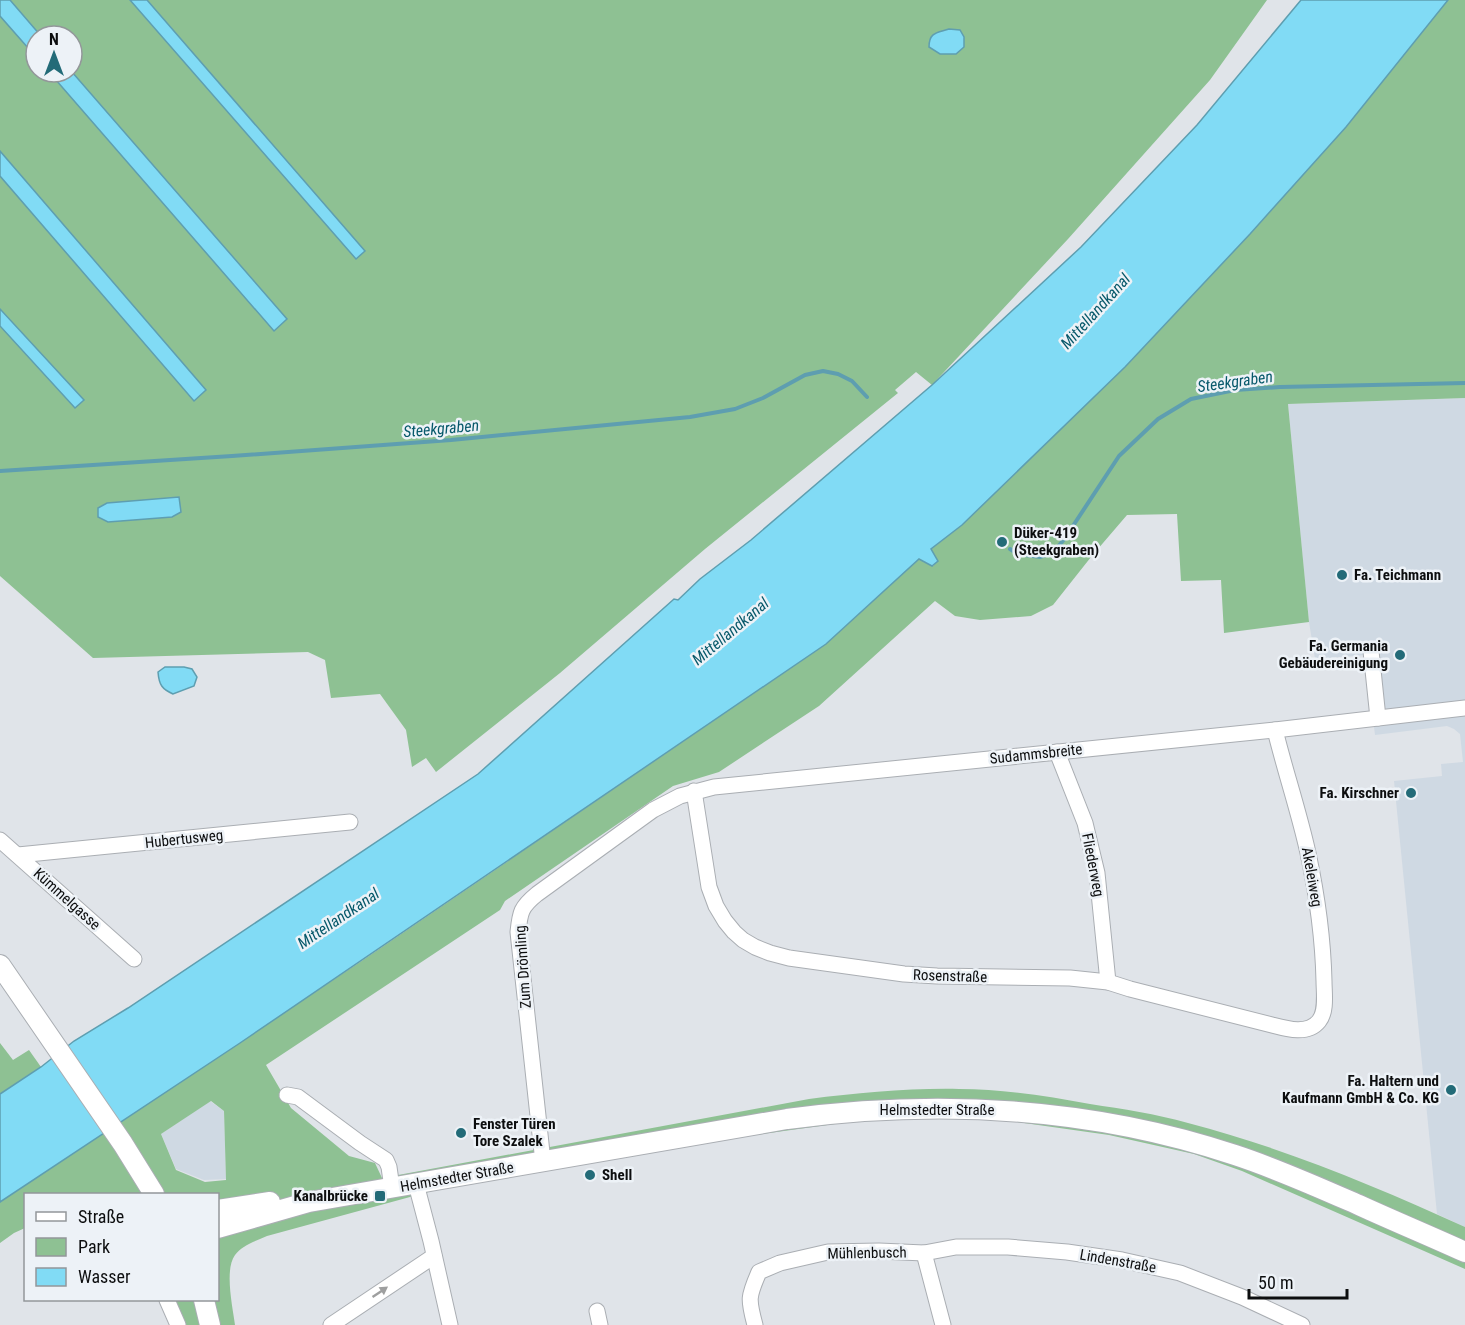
<svg xmlns="http://www.w3.org/2000/svg" width="1465" height="1325" viewBox="0 0 1465 1325" font-family="'Roboto Condensed',sans-serif">
<style>
.built{fill:#cfd9e3}
.green{fill:#8ec193;fill-rule:evenodd}
.water{fill:#81dbf5;stroke:#5e9eb0;stroke-width:1.5}
.lines{fill:none;stroke-linecap:round;stroke-linejoin:round}
.stream{stroke:#5e9eb0;stroke-width:4}
.minor-casing{stroke:#aaaeb3;stroke-width:17}
.major-casing{stroke:#aaaeb3;stroke-width:22}
.minor{stroke:#fff;stroke-width:15}
.major{stroke:#fff;stroke-width:20}
.oneway{fill:#9e9f9f}
.poi-dot{fill:#236b78;stroke:#edf2f7;stroke-width:2}
.labels{text-anchor:middle;stroke-width:5;stroke-linejoin:round;paint-order:stroke}
.poi-label{font-size:15px;font-weight:bold;fill:#0d0e0f;stroke:#edf2f7;text-anchor:start}
.street-label{font-size:15px;fill:#0d0e0f;stroke:#edf2f7}
.water-label{font-size:16px;font-style:italic;fill:#06586a;stroke:#edf2f7}
</style>
<rect width="100%" height="100%" fill="#e0e4e9"/>
<g class="built">
<path d="M1465 398V1227L1437 1214 1394 781 1442 776 1441 764 1463 762 1460 734 1454 729 1447 726 1375 735 1365 655 1315 659 1309 622 1288 404Z"/>
<path d="M210 1101 224 1111 226 1179 204 1180 176 1169 161 1134Z"/>
</g>
<g class="green">
<path d="M0 0H1267L1210 80 1068 239 932 385 916 372 895 390 898 393 705 549 560 673 436 772 426 758 412 767 406 730 380 694 331 698 325 660 308 652 93 658 0 576ZM36 36H72V72H36Z"/>
<path d="M1448 0H1465V398L1288 404 1309 622 1224 633 1221 580 1181 581 1177 514 1127 515 1091 557 1053 605 1031 616 980 620 955 616 935 601 819 706 719 772 673 786 505 901 500 910 266 1065 291 1108 349 1156 375 1163 382 1178 809 1099C859 1093 909 1088 959 1089 1003 1089 1047 1096 1090 1104 1123 1109 1156 1114 1188 1123 1284 1148 1375 1186 1465 1227V1269L1242 1171 1194 1154 1109 1135 1017 1122 960 1118 892 1119 849 1122 734 1138 432 1191 267 1236C256 1241 242 1245 235 1255 224 1270 233 1308 235 1325H173L163 1300H218V1194H26L25 1228 14 1233 0 1243V1202L363 960 826 644 919 559 933 566 938 561 930 550 962 525 1125 367 1250 234 1346 127ZM211 1101 224 1111 226 1180 205 1182 176 1170 161 1134Z"/>
<path d="M0 1043 13 1060 29 1050 41 1067 0 1094Z"/>
</g>
<g class="water">
<path d="M0 0H10L41 36H36V57L0 16Z"/>
<path d="M130 0H147L365 251 356 259Z"/>
<path d="M1301 0H1448L1346 127 1250 234 1125 367 962 525 931 549 938 561 932 566 919 559 826 644 240 1043 0 1202V1094L41 1067 74 1041 128 1008 478 774 674 599 678 600 700 579 751 540 932 385 1081 247 1197 125Z"/>
<path d="M949 29 960 30 964 37V47L956 54H940L929 47C929 32 937 33 949 29Z"/>
<path d="M49 72H72L287 319 274 331Z"/>
<path d="M0 151 206 390 194 401 0 176Z"/>
<path d="M0 309 84 400 75 408 0 326Z"/>
<path d="M179 497 181 512 172 517 108 522 98 517V508L107 503Z"/>
<path d="M165 667H184L192 669 197 677 194 686 173 694C162 689 159 685 158 672Z"/>
</g>
<g class="lines">
<g class="stream">
<path d="M0 471 232 456 451 440 690 417 735 409 763 398 805 375 823 371 838 374 852 381 867 397"/>
<path d="M1010 549 1018 554 1040 557 1054 552 1065 538 1119 456 1158 419 1191 399 1235 390 1280 387 1465 383"/>
</g>
<defs>
<g id="minor">
<path d="M1371 651 1378 718"/>
<path d="M1057 752 1085 823 1097 873 1108 982"/>
<path d="M694 791 709 887 716 906 725 921 734 932 743 940 755 947 770 953 789 958 904 974 937 976 1070 978 1108 982 1130 989 1272 1025C1287 1029 1308 1035 1319 1021 1327 1011 1324 993 1324 981 1323 938 1317 895 1308 853 1299 812 1285 771 1275 730"/>
<path d="M0 840 134 959"/>
<path d="M18 855 350 822"/>
<path d="M287 1095 298 1097 360 1143 386 1160 389 1167 392 1188"/>
<path d="M543 1162 518 932C520 912 521 907 537 894L653 810 680 796 714 787 1275 730 1465 708"/>
<path d="M416 1184 431 1241 450 1325"/>
<path d="M924 1253 943 1325"/>
<path d="M167 1300 178 1325"/>
<path d="M597 1311 600 1325"/>
<path d="M331 1325 434 1256"/>
<path d="M755 1325C748 1299 748 1297 759 1272L780 1263 828 1252 879 1251 924 1253 956 1247H1008L1067 1252 1122 1260 1180 1273 1242 1297 1302 1325"/>
</g>
<g id="major">
<path d="M0 965 123 1144 154 1194"/>
<path d="M218 1210 270 1202"/>
<path d="M218 1228 309 1202 787 1119C937 1099 1091 1107 1235 1155 1278 1169 1320 1188 1361 1206 1396 1222 1430 1236 1465 1252"/>
<path d="M204 1300 210 1325"/>
</g>
</defs>
<use href="#minor" class="minor-casing"/>
<use href="#major" class="major-casing"/>
<use href="#minor" class="minor"/>
<use href="#major" class="major"/>
</g>
<defs><path id="oneway-solid" d="M-6-.8H1V-3.2L6.5 0L1 3.2V.8H-6Z" transform="scale(1.5)"/></defs>
<use class="oneway" href="#oneway-solid" transform="translate(380 1292) rotate(-34)"/>
<g class="poi-dot">
<circle cx="1002" cy="542" r="6"/>
<circle cx="1342" cy="575" r="6"/>
<circle cx="1400" cy="655" r="6"/>
<circle cx="1411" cy="793" r="6"/>
<circle cx="1451" cy="1090" r="6"/>
<circle cx="461" cy="1133" r="6"/>
<circle cx="590" cy="1175" r="6"/>
<rect x="374" y="1190" width="12" height="12" rx="3"/>
</g>
<g class="labels">
<g class="poi-label">
<text x="1014" y="538">Düker-419<tspan x="1014" dy="17">(Steekgraben)</tspan></text>
<text x="1354" y="580">Fa. Teichmann</text>
<text x="1388" y="651" text-anchor="end">Fa. Germania<tspan x="1388" dy="17">Gebäudereinigung</tspan></text>
<text x="1399" y="798" text-anchor="end">Fa. Kirschner</text>
<text x="1439" y="1086" text-anchor="end">Fa. Haltern und<tspan x="1439" dy="17">Kaufmann GmbH &amp; Co. KG</tspan></text>
<text x="473" y="1129">Fenster Türen<tspan x="473" dy="17">Tore Szalek</tspan></text>
<text x="602" y="1180">Shell</text>
<text x="368" y="1201" text-anchor="end">Kanalbrücke</text>
</g>
<g class="street-label">
<text transform="translate(1036 754) rotate(-6)" y="5">Sudammsbreite</text>
<text transform="translate(184 839) rotate(-6)" y="5">Hubertusweg</text>
<text transform="translate(1093 865) rotate(79)" y="5">Fliederweg</text>
<text transform="translate(1312 877) rotate(80)" y="5">Akeleiweg</text>
<text transform="translate(67 899) rotate(42)" y="5">Kümmelgasse</text>
<text transform="translate(523 967) rotate(-94)" y="5">Zum Drömling</text>
<text transform="translate(950 976) rotate(2)" y="5">Rosenstraße</text>
<text x="937" y="1115">Helmstedter Straße</text>
<text transform="translate(457 1177) rotate(-10)" y="5">Helmstedter Straße</text>
<text transform="translate(867 1253) rotate(-1)" y="5">Mühlenbusch</text>
<text transform="translate(1118 1261) rotate(10)" y="5">Lindenstraße</text>
</g>
<g class="water-label">
<text transform="translate(1095 311) rotate(-48)" y="6">Mittellandkanal</text>
<text transform="translate(1235 381) rotate(-8)" y="6">Steekgraben</text>
<text transform="translate(441 428) rotate(-5)" y="6">Steekgraben</text>
<text transform="translate(730 631) rotate(-40)" y="6">Mittellandkanal</text>
<text transform="translate(338 918) rotate(-34)" y="6">Mittellandkanal</text>
</g>
</g>
<rect x="24" y="1193" width="195" height="108" fill="#edf2f7" stroke="#93979a" stroke-width="1.5"/>
<rect x="36" y="1212" width="30" height="9" fill="#ffffff" stroke="#93979a" stroke-width="1.5"/>
<text x="78" y="1223" font-size="18" fill="#0d0e0f">Straße</text>
<rect x="36" y="1238" width="30" height="18" fill="#8ec193" stroke="#93979a" stroke-width="1.5"/>
<text x="78" y="1253" font-size="18" fill="#0d0e0f">Park</text>
<rect x="36" y="1268" width="30" height="18" fill="#81dbf5" stroke="#93979a" stroke-width="1.5"/>
<text x="78" y="1283" font-size="18" fill="#0d0e0f">Wasser</text>
<g transform="translate(54 54)"><circle r="28" fill="#edf2f7" stroke="#93979a" stroke-width="1.5"/>
<path d="M0-4.5L10 22L0 15L-10 22Z" fill="#236b78"/>
<text y="-9" font-size="16" font-weight="bold" text-anchor="middle" fill="#0d0e0f">N</text>
</g>
<path d="M1249 1289v9h98v-9" fill="none" stroke="#0d0e0f" stroke-width="3"/>
<text x="1258" y="1289" font-size="18" fill="#0d0e0f" stroke="#edf2f7" stroke-width="4.5" paint-order="stroke">50 m</text>
</svg>
